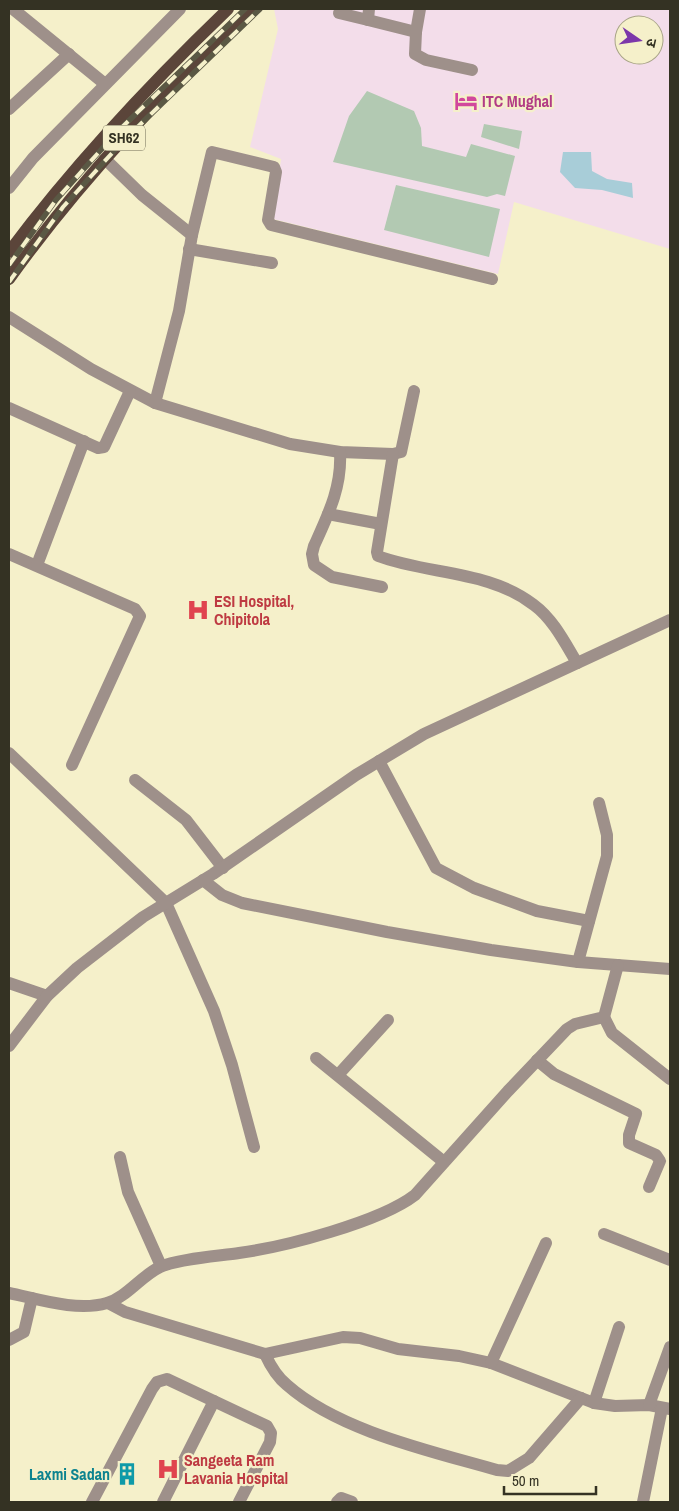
<svg xmlns="http://www.w3.org/2000/svg" width="679" height="1511" viewBox="0 0 679 1511" font-family="'Archivo Narrow','Noto Sans Devanagari',sans-serif">
<style>
.commercial{fill:#f3ddea;fill-rule:evenodd}
.green{fill:#b2c9b2}
.water{fill:#a8cdd8}
.lines{fill:none;stroke-linecap:round;stroke-linejoin:round}
.minor{stroke:#9e908a;stroke-width:12}
.major{stroke:#5b453a;stroke-width:12}
.rail-casing{stroke:#5a5844;stroke-width:5.5}
.rail{stroke:#f5f0ca;stroke-width:4;stroke-dasharray:11;stroke-linecap:butt}
.labels{text-anchor:middle;stroke-width:4.5;stroke-linejoin:round;paint-order:stroke}
.shield{fill:#f5f0ca;stroke:#6e6b55;stroke-width:1}
.shield-label{font-size:15px;font-weight:bold;fill:#343223}
.hotel-label{font-size:16px;font-weight:bold;fill:#b23c85;stroke:#f5f0ca;text-anchor:start}
.health-label{font-size:16px;font-weight:bold;fill:#be3a42;stroke:#f5f0ca;text-anchor:start}
.culture-label{font-size:16px;font-weight:bold;fill:#0d838f;stroke:#f5f0ca;text-anchor:end}
</style>
<rect width="100%" height="100%" fill="#f5f0ca"/>
<path class="commercial" d="M274 9H670V249L514 202 498 274 273 219 281 159 250 147 278 29ZM624 25H654V55H624Z"/>
<g class="green">
<path d="M367 91 414 111 421 128 422 146 466 157 471 144 515 156 505 196 497 194 487 197 333 162 349 116Z"/>
<path d="M484 124 522 131 519 149 481 137Z"/>
<path d="M396 185 500 209 489 257 384 230Z"/>
</g>
<path class="water" d="M563 152H591L592 171 607 179 632 183 633 198 602 190 575 188 560 172Z"/>
<g class="lines">
<g class="minor">
<path d="M13 9 105 84"/>
<path d="M369 9 368 20 416 32"/>
<path d="M420 9 416 32 415 54 426 60 472 70"/>
<path d="M339 13 368 20"/>
<path d="M9 109 69 54"/>
<path d="M105 159 142 195 192 235"/>
<path d="M9 188 33 158 180 9"/>
<path d="M189 249 272 263"/>
<path d="M9 317 91 369 155 403 290 444 340 452 393 454 401 452 414 391"/>
<path d="M155 403 179 311 192 235 212 152 274 167 276 172 268 220 271 225 492 279"/>
<path d="M9 408 98 448 104 447 130 391"/>
<path d="M340 452C342 487 328 515 314 546L312 554 314 565 332 577 382 587"/>
<path d="M393 454 377 552 378 556C429 575 489 570 534 605 553 619 565 643 577 663"/>
<path d="M328 514 381 524"/>
<path d="M9 554 135 609 140 616 72 765"/>
<path d="M37 565 84 441"/>
<path d="M9 753 166 903 214 1011 232 1065 254 1147"/>
<path d="M379 761 436 868 474 888 537 911 589 921"/>
<path d="M135 780 186 820 223 868"/>
<path d="M203 880 222 895 242 903 387 932 491 950 578 962 670 969"/>
<path d="M578 962 607 856V835L599 803"/>
<path d="M9 983 47 996"/>
<path d="M604 1017 612 1033 670 1079"/>
<path d="M9 1046 47 996 77 968 143 917 213 874 356 775 424 734 670 620"/>
<path d="M316 1058 444 1162"/>
<path d="M537 1060 554 1074 636 1114 629 1135V1143L656 1155 660 1161 649 1187"/>
<path d="M338 1075 388 1020"/>
<path d="M120 1157 128 1192 161 1266"/>
<path d="M604 1234 670 1260"/>
<path d="M9 1293C38 1299 77 1312 107 1303 127 1297 141 1276 160 1267 177 1259 219 1256 239 1253 284 1247 380 1222 415 1195L508 1091 567 1029 575 1024 604 1017 618 965"/>
<path d="M108 1303 125 1312 265 1354 343 1337 360 1338 398 1349 459 1356 491 1363 594 1403 615 1406 649 1405 670 1409"/>
<path d="M9 1340 24 1332 32 1298"/>
<path d="M265 1354C270 1365 277 1377 287 1385 339 1431 431 1451 497 1470L508 1471 529 1458 581 1398"/>
<path d="M491 1363 546 1243"/>
<path d="M594 1403 619 1327"/>
<path d="M649 1405 670 1347"/>
<path d="M92 1502 152 1389 157 1382 167 1379 267 1426 271 1433 270 1442 239 1502"/>
<path d="M163 1502 214 1401"/>
<path d="M337 1502 341 1498 352 1502"/>
<path d="M643 1502 662 1408"/>
</g>
<g class="major">
<path d="M9 252C74 165 150 84 228 9"/>
<path d="M9 279C80 180 163 92 252 9"/>
</g>
<defs>
<g id="rail">
<path d="M9 265 56 200 117 132 245 9"/>
<path d="M9 282 63 207 124 140 260 9"/>
</g>
</defs>
<use href="#rail" class="rail-casing"/>
<use href="#rail" class="rail"/>
</g>
<defs>
<symbol id="hotel-bare" viewBox="-9 -9 18 18"><path d="M-6-4.5h1.5V1H6V5H4.5V3h-9V5H-6ZM-4 0a1.8 1.8 0 1 1 3.6 0ZM.5 0V-2.5h3Q6-2.5 6 0Z" fill="#d1479c" stroke="#f5f0ca" stroke-width="2.5" paint-order="stroke"/></symbol>
<symbol id="hospital-bare" viewBox="-9 -9 18 18"><path d="M-5-5h3v3.5h4V-5h3V5h-3V1.5h-4V5h-3Z" fill="#e0444e" stroke="#f5f0ca" stroke-width="2.5" paint-order="stroke"/></symbol>
<symbol id="building-bare" viewBox="-9 -9 18 18"><path d="M-4-6H4V6H1V3H-1V6H-4ZM-2.5-4.3h1.7v1.8h-1.7ZM.8-4.3h1.7v1.8H.8ZM-2.5-1h1.7V.8h-1.7ZM.8-1h1.7V.8H.8Z" fill="#0f9aa8" stroke="#f5f0ca" stroke-width="2.5" paint-order="stroke"/></symbol>
</defs>
<g fill-rule="evenodd">
<use href="#hotel-bare" x="450" y="85" width="32" height="32"/>
<use href="#hospital-bare" x="182" y="594" width="32" height="32"/>
<use href="#hospital-bare" x="152" y="1453" width="32" height="32"/>
<use href="#building-bare" x="111" y="1458" width="32" height="32"/>
</g>
<g class="labels">
<rect class="shield" x="103" y="125.5" width="42" height="25" rx="4"/>
<g class="shield-label">
<text x="124" y="143">SH62</text>
</g>
<g class="hotel-label">
<text x="482" y="107">ITC Mughal</text>
</g>
<g class="health-label">
<text x="214" y="607">ESI Hospital,<tspan x="214" dy="18">Chipitola</tspan></text>
<text x="184" y="1466">Sangeeta Ram<tspan x="184" dy="18">Lavania Hospital</tspan></text>
</g>
<g class="culture-label">
<text x="110" y="1480">Laxmi Sadan</text>
</g>
</g>
<rect width="679" height="1511" fill="none" stroke="#343223" stroke-width="20"/>
<g transform="translate(639 40) rotate(103)"><circle r="24" fill="#f5f0ca" stroke="#a8a487"/>
<path d="M0-4L9 19L0 12L-9 19Z" fill="#7c37aa"/>
<text y="-8" font-size="14" font-weight="bold" text-anchor="middle" fill="#343223">उ</text>
</g>
<path d="M504 1486v8h92v-8" fill="none" stroke="#343223" stroke-width="2.5"/>
<text x="512" y="1486" font-size="15" fill="#343223" stroke="#f5f0ca" stroke-width="4" paint-order="stroke">50 m</text>
</svg>
